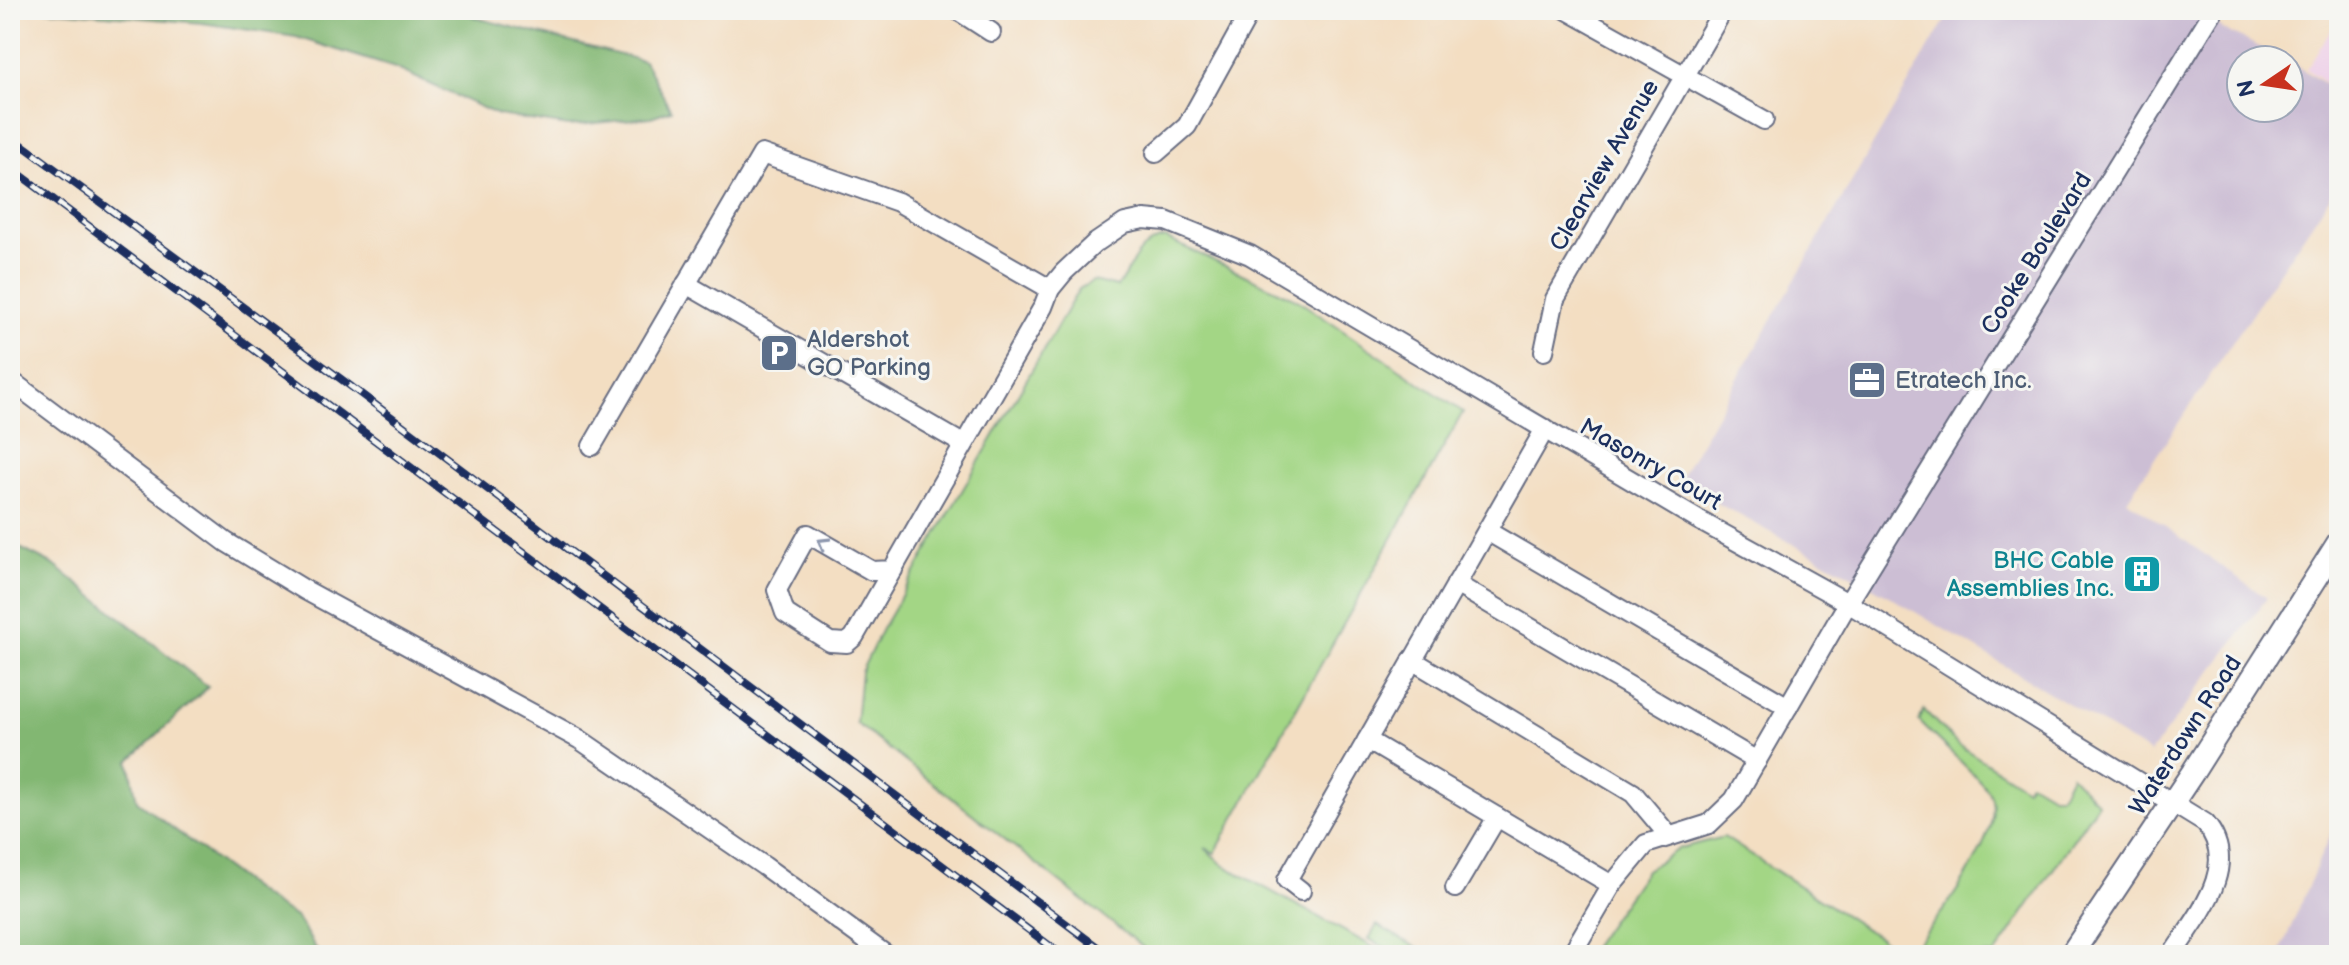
<svg xmlns="http://www.w3.org/2000/svg" width="2349" height="965" viewBox="0 0 2349 965" font-family="'Balsamiq Sans',sans-serif">
<style>
.built{fill:#eed0e8}
.industrial{fill:#ccbed4}
.green{fill:#a3d685;stroke:#5f8272;stroke-width:2}
.forest{fill:#82b772;stroke:#4e7368;stroke-width:2}
.lines{fill:none;stroke-linecap:round;stroke-linejoin:round}
.minor-casing{stroke:#676c81;stroke-width:22}
.major-casing{stroke:#676c81;stroke-width:26}
.minor{stroke:#fff;stroke-width:18}
.major{stroke:#fff;stroke-width:22}
.rail-casing{stroke:#1b2f5e;stroke-width:8}
.rail{stroke:#f6f6f2;stroke-width:5;stroke-dasharray:15;stroke-linecap:butt}
.oneway{stroke:#8d97ae}
.labels{text-anchor:middle;stroke-width:6;stroke-linejoin:round;paint-order:stroke}
.street-label{font-size:24px;fill:#1b2f5e;stroke:#f6f6f2}
.service-label{font-size:24px;fill:#4e5e75;stroke:#f6f6f2;text-anchor:start}
.culture-label{font-size:24px;fill:#0d838f;stroke:#f6f6f2;text-anchor:end}
</style>
<rect width="100%" height="100%" fill="#f6f6f2"/>
<filter id="ink" filterUnits="userSpaceOnUse"><feTurbulence type="fractalNoise" baseFrequency=".0125" numOctaves="2"/><feDisplacementMap in="SourceGraphic" scale="16" xChannelSelector="R" yChannelSelector="G"/><feConvolveMatrix kernelMatrix="1 2 1 2 8 2 1 2 1" color-interpolation-filters="sRGB"/></filter>
<filter id="wash" filterUnits="userSpaceOnUse"><feTurbulence type="fractalNoise" baseFrequency=".006" numOctaves="4" result="noise"/><feDisplacementMap in="SourceGraphic" scale="32" xChannelSelector="R" yChannelSelector="G"/><feGaussianBlur stdDeviation="1.8" result="paint"/><feColorMatrix in="noise" values="0 0 0 0 0 0 0 0 0 0 0 0 0 0 0 0 0 1.4 0 .05"/><feComposite in="paint" operator="in"/></filter>
<g filter="url(#wash)">
<rect width="100%" height="100%" fill="#f3dec2"/>
<path class="built" d="M2339 18V93L2306 69Z"/>
<g class="industrial">
<path d="M1951 10H2193L2222 29 2287 60H2241V108H2289V61L2339 93V183L2127 500 2267 598 2150 753 1887 595 1678 482Z"/>
<path d="M2339 813V955H2279Z"/>
</g>
<g class="green">
<path d="M1165 238 1296 299 1463 412 1215 853 1205 848 1223 865 1388 955H1153L856 723 861 672 882 629 1079 289 1093 281 1117 287C1132 267 1138 242 1165 238Z"/>
<path d="M1924 710 1957 744 2026 788 2030 782 2052 795H2061L2071 775 2098 803 1995 955H1587L1646 870 1680 848 1724 837 1906 955C1931 930 2013 826 1988 791 1970 767 1940 744 1919 721Z"/>
<path d="M1377 925 1417 948 1415 952 1421 955H1398L1369 939Z"/>
</g>
<g class="forest">
<path d="M46 10H460L477 18 644 61 671 110 651 117 569 126 498 115 395 68 296 37 202 23Z"/>
<path d="M10 543 54 565 208 687 129 761 137 801 265 898 297 918 320 955H10Z"/>
</g>
</g>
<g filter="url(#ink)">
<g class="lines">
<defs>
<g id="minor">
<path d="M957 10 991 32"/>
<path d="M1567 10 1764 120"/>
<path d="M1156 153 1187 126 1251 10"/>
<path d="M686 284 963 444"/>
<path d="M1544 351 1555 299 1723 10"/>
<path d="M10 380 226 542 305 590 579 739 764 866 886 955"/>
<path d="M592 446 762 154 898 202 1050 289"/>
<path d="M1487 531 1788 707"/>
<path d="M893 570 872 571 808 534 777 590 785 613 830 642 847 643 854 637C917 527 979 417 1043 307L1050 289 1064 272 1094 244 1125 223 1144 219 1166 221 1250 255 1700 521 1848 603 2205 823C2242 866 2197 916 2172 955"/>
<path d="M1456 584 1757 761"/>
<path d="M1412 660 1633 793 1669 836"/>
<path d="M1367 740 1612 885"/>
<path d="M1455 888 1497 817"/>
<path d="M1301 891 1287 880 1545 429"/>
<path d="M1571 955 1612 885 1646 844 1709 824 1734 800 1848 603 2214 10"/>
</g>
<path id="major" d="M2071 955 2193 772 2339 542"/>
</defs>
<use href="#minor" class="minor-casing"/>
<use href="#major" class="major-casing"/>
<use href="#minor" class="minor"/>
<use href="#major" class="major"/>
<defs>
<g id="rail">
<path d="M10 136 341 379 1108 955"/>
<path d="M10 167 1062 955"/>
</g>
</defs>
<use href="#rail" class="rail-casing"/>
<use href="#rail" class="rail"/>
</g>
<defs><path id="oneway-chevron" d="M-2-3.5L2.5 0L-2 3.5" fill="none" stroke-width="1.6" stroke-linecap="round" stroke-linejoin="round" transform="scale(2)"/></defs>
<use class="oneway" href="#oneway-chevron" transform="translate(823 543) rotate(-149)"/>
</g>
<defs>
<symbol id="parking-square" viewBox="-11 -11 22 22"><rect x="-9" y="-9" width="18" height="18" rx="4" fill="#5c6f8a" stroke="#f6f6f2"/><path d="M-3.5-5.5H1a3.5 3.5 0 0 1 0 7H-1V5.5H-3.5ZM-1-3.4V-.6H.8a1.4 1.4 0 0 0 0-2.8Z" fill="#fff"/></symbol>
<symbol id="office-square" viewBox="-11 -11 22 22"><rect x="-9" y="-9" width="18" height="18" rx="4" fill="#5c6f8a" stroke="#f6f6f2"/><path d="M-6-3h4V-5.5h4V-3h4V5H-6ZM-1-4.5V-3h2v-1.5ZM-6 0V1H6V0Z" fill="#fff"/></symbol>
<symbol id="building-square" viewBox="-11 -11 22 22"><rect x="-9" y="-9" width="18" height="18" rx="4" fill="#0f9aa8" stroke="#f6f6f2"/><path d="M-4-6H4V6H1V3H-1V6H-4ZM-2.5-4.3h1.7v1.8h-1.7ZM.8-4.3h1.7v1.8H.8ZM-2.5-1h1.7V.8h-1.7ZM.8-1h1.7V.8H.8Z" fill="#fff"/></symbol>
</defs>
<g fill-rule="evenodd">
<use href="#parking-square" x="757" y="331" width="44" height="44"/>
<use href="#office-square" x="1845" y="358" width="44" height="44"/>
<use href="#building-square" x="2120" y="552" width="44" height="44"/>
</g>
<g class="labels">
<g class="street-label">
<text transform="translate(1604 165) rotate(-60)" y="8">Clearview Avenue</text>
<text transform="translate(2036 253) rotate(-58)" y="8">Cooke Boulevard</text>
<text transform="translate(1651 464) rotate(30)" y="8">Masonry Court</text>
<text transform="translate(2185 735) rotate(-57)" y="8">Waterdown Road</text>
</g>
<g class="service-label">
<text x="807" y="347">Aldershot<tspan x="807" dy="28">GO Parking</tspan></text>
<text x="1895" y="388">Etratech Inc.</text>
</g>
<g class="culture-label">
<text x="2114" y="568">BHC Cable<tspan x="2114" dy="28">Assemblies Inc.</tspan></text>
</g>
</g>
<rect width="2349" height="965" fill="none" stroke="#f6f6f2" stroke-width="40"/>
<g transform="translate(2265 84) rotate(257)"><circle r="38" fill="#f6f6f2" stroke="#9ea6b7" stroke-width="2"/>
<path d="M0-6L14 30L0 20L-14 30Z" fill="#c8321e"/>
<text y="-12" font-size="22" font-weight="bold" text-anchor="middle" fill="#1b2f5e">N</text>
</g>
</svg>
